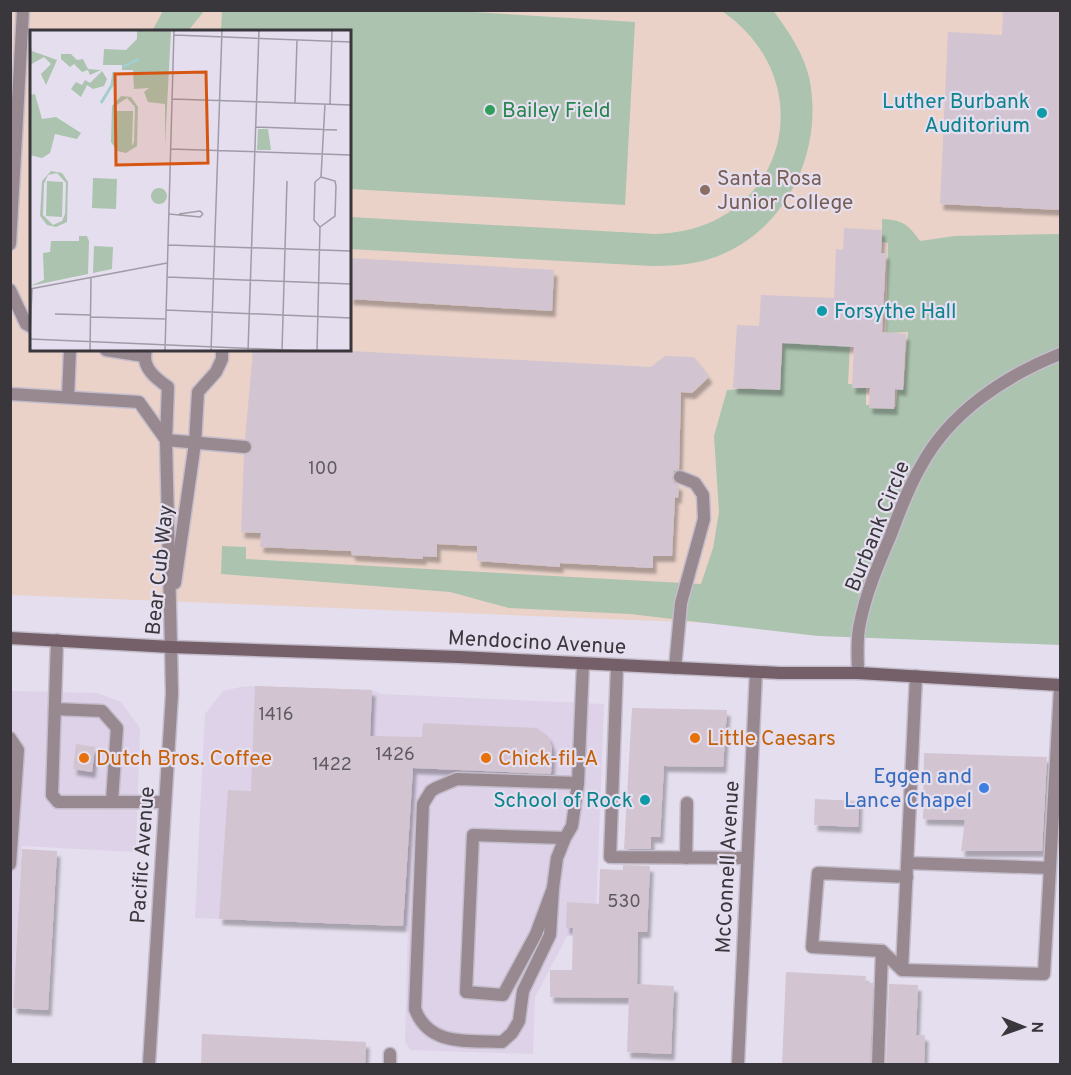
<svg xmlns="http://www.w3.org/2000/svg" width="1071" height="1075" viewBox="0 0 1071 1075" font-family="Overpass,sans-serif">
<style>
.built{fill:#ddd2e8}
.education{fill:#ead2c9;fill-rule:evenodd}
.green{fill:#abc3af}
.building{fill:#d2c4d0;filter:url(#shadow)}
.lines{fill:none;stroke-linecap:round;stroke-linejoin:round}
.service-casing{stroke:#c3bcca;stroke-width:15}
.minor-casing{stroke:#c3bcca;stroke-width:15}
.tertiary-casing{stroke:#c3bcca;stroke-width:15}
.secondary-casing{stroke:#c3bcca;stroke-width:15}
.service{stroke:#988990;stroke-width:12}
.minor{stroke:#988990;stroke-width:12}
.tertiary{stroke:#988990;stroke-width:12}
.secondary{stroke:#756069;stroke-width:12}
.leisure-dot{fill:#2e9e5b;stroke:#e5deee;stroke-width:2}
.culture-dot{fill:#0f9aa8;stroke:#e5deee;stroke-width:2}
.education-dot{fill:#8d6e63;stroke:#e5deee;stroke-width:2}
.food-dot{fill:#e8710a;stroke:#e5deee;stroke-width:2}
.shop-dot{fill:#3f7fe0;stroke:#e5deee;stroke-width:2}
.labels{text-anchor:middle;stroke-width:4.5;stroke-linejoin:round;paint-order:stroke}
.number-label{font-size:18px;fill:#5f5a61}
.culture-label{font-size:21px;fill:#0d838f;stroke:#e5deee;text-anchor:end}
.leisure-label{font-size:21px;fill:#27864d;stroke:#e5deee;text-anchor:start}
.education-label{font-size:21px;fill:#785e54;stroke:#e5deee;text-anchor:start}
.street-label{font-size:21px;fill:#39363c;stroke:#e5deee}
.food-label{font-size:21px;fill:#c56008;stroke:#e5deee;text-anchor:start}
.shop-label{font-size:21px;fill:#366cbe;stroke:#e5deee;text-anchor:end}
.inset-river{fill:none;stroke:#a3cece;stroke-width:3}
.inset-road{fill:none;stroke:#a09ba7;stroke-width:1.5}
.view{fill:#d65611;fill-opacity:0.15;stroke:#d65611;stroke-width:3}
.inset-edge{fill:none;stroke:#39363c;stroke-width:3}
</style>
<defs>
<filter id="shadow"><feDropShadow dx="3.5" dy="6" stdDeviation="1.5" flood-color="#0004"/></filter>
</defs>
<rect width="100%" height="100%" fill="#e5deee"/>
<g class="built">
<path d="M255 686 372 690 381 694 604 704 595 937 567 936 535 997 533 1054 410 1050 405 1042 408 926 195 918 205 714 223 691 241 687Z"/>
<path d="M11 691 97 693 121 702 140 728 136 852 22 846 11 1036Z"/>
</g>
<path class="education" d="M11 11H1060V637L11 595ZM32 32H350V350H32Z"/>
<g class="green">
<path d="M163 11V10L204 11 188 31H152Z"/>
<path d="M222 11 440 10 635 22 625 205 350 189V32L221 31Z"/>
<path d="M722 11 772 10 775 13C789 32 803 53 809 77 826 156 780 244 698 262 683 265 668 266 652 266L350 249V217L655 234C783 232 827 84 722 11Z"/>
<path d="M882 219C902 220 908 224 920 241L955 236 1060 234V645L818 636 630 614 509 608 450 592 221 574 222 546 246 547V559L701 584 713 548 719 512 714 436 727 390 780 386 783 340 850 344 848 384 866 385V405L896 407 898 386H904L908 332 886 333 888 243 882 242Z"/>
</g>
<g class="building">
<path d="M1003 10H1060V210L940 204 948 32 1002 35Z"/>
<path d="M844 228 882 230 881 253H886L882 332 906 334 903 390 895 389 894 409 869 408 870 388H852L854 347 782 343 780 390 733 388 737 325 759 326 761 295 834 298 836 249 843 250Z"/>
<path d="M350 258 554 270 552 311 350 299Z"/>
<path d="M253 350H332L651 367 665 356 694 357 709 377 692 393 681 392 679 469 674 471 672 478 674 483 679 485 678 498 675 497 672 556H653V568L560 563V567L477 561V546L437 544V557L423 556V559L352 555 351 551 260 547 261 533 241 532 244 455 251 452 253 447 250 441 245 439Z"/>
<path d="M255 686 372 690 370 736 422 737 423 723 537 728 548 736 552 747 551 774 413 768 403 926 219 919 228 790 251 791Z"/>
<path d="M632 708 727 710 723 767 664 766 660 837H651V849H624Z"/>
<path d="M76 744 95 747 92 772 73 769Z"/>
<path d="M924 753 1047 757 1042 851H961L965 820 923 819Z"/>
<path d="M815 799 859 801 858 827 814 825Z"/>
<path d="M22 849 57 851 48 1010 13 1008Z"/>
<path d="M623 865 650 866 647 932H638L637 984 674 986 671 1054 627 1052 629 998 550 997V970H572L573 928H566L567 902 599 904 600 869 623 870Z"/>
<path d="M786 972 866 976 865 983H873L870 1065H782Z"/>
<path d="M889 984 918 985 916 1035H925L924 1065H886Z"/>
<path d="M202 1034 366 1042 365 1065H201Z"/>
</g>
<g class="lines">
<defs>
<g id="service">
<path d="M10 244 23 10"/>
<path d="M10 290 26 324 32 327"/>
<path d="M106 350 144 356"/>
<path d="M146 350C141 367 155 378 168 387L166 440 171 647"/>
<path d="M10 394 139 402 166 440"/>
<path d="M68 397 70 350"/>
<path d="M166 440 245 447"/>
<path d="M175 583 195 443 198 392 216 372 222 359V350"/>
<path d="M57 640 52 795 58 802H165"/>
<path d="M617 666 610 857 747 858"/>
<path d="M675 668 681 603 704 519 703 495 695 483 680 477"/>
<path d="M858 673C858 657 856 639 860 623 866 593 878 565 890 537 899 513 908 488 921 466 950 412 1005 376 1060 354"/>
<path d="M55 709 102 711 117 728 112 801"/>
<path d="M10 738 18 750 10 864"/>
<path d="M565 838 473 835 466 992 503 995 536 934 553 888 557 858 565 838 572 826 578 783 583 664"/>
<path d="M686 858 687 803"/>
<path d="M908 863 1050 868 1060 689"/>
<path d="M553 888 550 935 523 991 519 1021 512 1033 502 1042C468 1040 429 1047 415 1009L423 804 431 791 436 788 457 779 578 783"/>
<path d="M882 951 812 947 818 873 907 877"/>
<path d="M902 970 1044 974 1050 868"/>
<path d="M390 1064V1054"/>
<path d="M878 1064 882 951 902 970 916 676"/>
</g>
<path id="minor" d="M738 1064 756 672"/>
<path id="tertiary" d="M149 1064 172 694 171 647"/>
<path id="secondary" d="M10 638 171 647 459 657 780 673H858L1060 685"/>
</defs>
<use href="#service" class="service-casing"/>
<use href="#minor" class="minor-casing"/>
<use href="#tertiary" class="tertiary-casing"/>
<use href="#secondary" class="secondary-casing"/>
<use href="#service" class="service"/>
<use href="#minor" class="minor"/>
<use href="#tertiary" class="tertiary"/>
<use href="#secondary" class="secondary"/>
</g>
<circle class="leisure-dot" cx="490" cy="110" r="6"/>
<g class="culture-dot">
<circle cx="1042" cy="113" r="6"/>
<circle cx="822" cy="311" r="6"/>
<circle cx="645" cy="800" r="6"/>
</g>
<circle class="education-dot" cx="705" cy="190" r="6"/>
<g class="food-dot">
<circle cx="695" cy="738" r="6"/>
<circle cx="84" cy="758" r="6"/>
<circle cx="486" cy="758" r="6"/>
</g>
<circle class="shop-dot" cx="984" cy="788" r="6"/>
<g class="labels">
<g class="number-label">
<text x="323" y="474">100</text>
<text x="276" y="720">1416</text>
<text x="395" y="760">1426</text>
<text x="332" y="770">1422</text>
<text x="624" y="907">530</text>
</g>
<g class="culture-label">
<text x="1030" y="108">Luther Burbank<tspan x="1030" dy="24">Auditorium</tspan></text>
<text x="834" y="318" text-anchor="start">Forsythe Hall</text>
<text x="633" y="807">School of Rock</text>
</g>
<g class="leisure-label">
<text x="502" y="117">Bailey Field</text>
</g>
<g class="education-label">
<text x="717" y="185">Santa Rosa<tspan x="717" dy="24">Junior College</tspan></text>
</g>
<g class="street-label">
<text transform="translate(877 526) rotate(-68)" y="7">Burbank Circle</text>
<text transform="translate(159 570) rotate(-84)" y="7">Bear Cub Way</text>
<text transform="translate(537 642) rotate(3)" y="7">Mendocino Avenue</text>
<text transform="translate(142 855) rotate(-86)" y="7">Pacific Avenue</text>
<text transform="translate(727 867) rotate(-87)" y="7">McConnell Avenue</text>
</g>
<g class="food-label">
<text x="707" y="745">Little Caesars</text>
<text x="96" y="765">Dutch Bros. Coffee</text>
<text x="498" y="765">Chick-fil-A</text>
</g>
<g class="shop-label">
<text x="972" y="783">Eggen and<tspan x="972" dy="24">Lance Chapel</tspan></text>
</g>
</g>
<g transform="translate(30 30)">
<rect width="321" height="321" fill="#e5deee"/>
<path d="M107 0H141L135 115V74L118 72 114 62 119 58 104 59 103 40H92V35H73L74 19 96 20 107 9ZM0 15 2 21 27 30 16 55 11 44 21 34 14 27 0 35ZM31 24H41L47 30 53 29 58 39 71 40 60 45 58 40 52 42 44 34 40 37 31 29ZM72 41 77 49 74 56 63 59 57 55 51 67 41 59 46 52 52 55 55 50 50 47 60 53ZM5 64 12 89 26 87 51 103 47 109 25 104 20 123 12 128 0 125V65ZM91 66 101 67 108 77 107 116 96 123 87 121 81 112 82 76ZM97 68 105 77 104 112 102 116 103 81H87L85 115V76ZM228 99H238L241 120H227ZM21 141 32 143 38 152 37 192 26 197 17 195 10 186 12 151ZM27 143 36 153 35 184 32 191 23 195 13 185 14 154 18 145ZM63 148 87 149 86 179 62 178ZM17 151 33 152 32 187 16 186ZM121 166a8 8 0 1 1 16 0a8 8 0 1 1-16 0ZM49 206H57L59 211 58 244 0 256 14 250 13 223 20 222 21 211H49ZM64 216 83 217 82 239 63 243Z" fill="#abc3af" fill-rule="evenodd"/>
<path class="inset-river" d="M92 37 109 29M71 73 82 55 84 42"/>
<path class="inset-road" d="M144 5 321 12M142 69 321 75M265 73 267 10M300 74 302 0M226 97 307 100M141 119 321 125M139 184 170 187 173 184M149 184 170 181 173 184M290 197 305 186 306 156 305 151 291 147M138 215 321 221M137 247 321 254M0 259 137 233M136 280 321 288M25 284 61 285M61 287 136 289M0 308 2 259M0 309 281 321M60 321 61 248M135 321 144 0M181 321 192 0M218 321 229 0M252 321 257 151M287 321 290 197 284 190 285 152 291 147 295 74"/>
<path class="view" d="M176 42 178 133 86 135 85 44Z"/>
<rect width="321" height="321" class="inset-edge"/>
</g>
<rect width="1071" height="1075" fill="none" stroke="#39363c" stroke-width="24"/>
<g transform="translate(1023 1027) rotate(91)" stroke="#e5deee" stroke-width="4.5" paint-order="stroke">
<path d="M0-4.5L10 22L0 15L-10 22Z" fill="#39363c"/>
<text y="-9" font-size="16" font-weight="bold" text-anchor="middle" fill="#39363c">N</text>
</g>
</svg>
